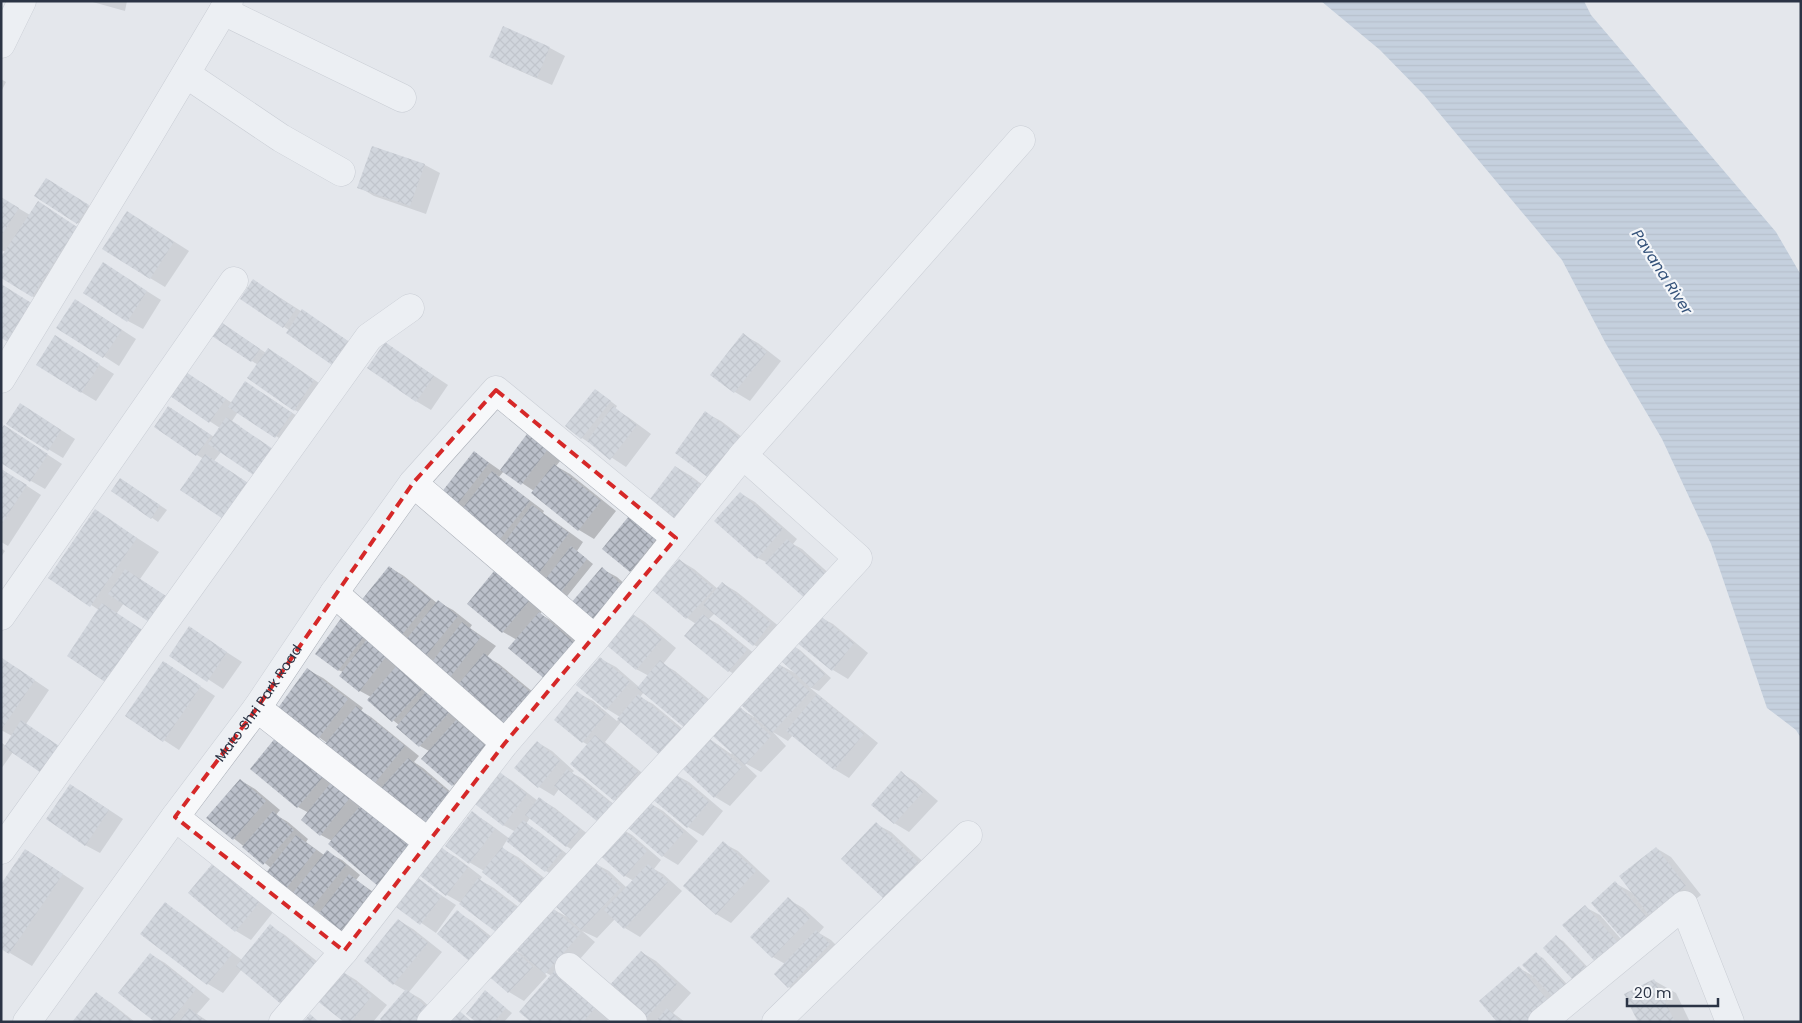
<svg xmlns="http://www.w3.org/2000/svg" width="1802" height="1023" viewBox="0 0 1802 1023" font-family="Poppins,sans-serif">
<style>
.water{fill:url(#water-rules)}
.shadow{fill:#0003}
.building{fill:url(#building-cross-hatch)}
.lines{fill:none;stroke-linecap:round;stroke-linejoin:round}
.street-casing{stroke:#a9aeb7;stroke-width:29}
.street{stroke:#f7f8fa;stroke-width:28}
.marked{fill:none;stroke:#d62828;stroke-width:4;stroke-dasharray:10 6;stroke-linejoin:round}
.labels{text-anchor:middle;stroke-width:4.5;stroke-linejoin:round;paint-order:stroke}
.street-label{font-size:14px;fill:#2b3445;stroke:#f4f6f9}
.water-label{font-size:15px;font-style:italic;fill:#34527a;stroke:#f4f6f9}
</style>
<defs>
<pattern id="water-rules" width="6" height="5" patternUnits="userSpaceOnUse" patternTransform="scale(1.25)"><rect width="6" height="5" fill="#9fb4cc"/><path d="M0 2.5h6" fill="none" stroke="#8293a7"/></pattern>
<pattern id="building-cross-hatch" width="8" height="8" patternUnits="userSpaceOnUse" patternTransform="scale(1.25)"><rect width="8" height="8" fill="#bbc0ca"/><path d="M0 0l8 8M0 8l8-8" fill="none" stroke="#989da6"/></pattern>
</defs>
<rect width="100%" height="100%" fill="#e4e7ec"/>
<path class="water" d="M1321 1H1584L1591 15 1776 232 1801 275V738L1796 730 1767 708 1711 544 1662 439 1606 344 1562 260 1424 95 1380 50Z"/>
<g class="shadow">
<path d="M89 1H127L125 11Z"/>
<path d="M504 28 550 48 565 56 552 85 506 65 491 56Z"/>
<path d="M1 79 6 82 1 92Z"/>
<path d="M373 147 425 165 440 173 426 214 374 196 359 187Z"/>
<path d="M61 188 103 215 93 231 78 223Z"/>
<path d="M1 198 30 215 53 212 91 237 47 305 32 296 6 252 1 250Z"/>
<path d="M142 221 189 251 165 287 150 278Z"/>
<path d="M118 273 161 300 143 329 128 321Z"/>
<path d="M268 290 362 350 347 372 332 364 289 330 241 298Z"/>
<path d="M90 309 136 339 119 366 58 327Z"/>
<path d="M226 326 266 353 268 350 283 358 329 390 310 418 295 410 258 365 211 333Z"/>
<path d="M743 335 758 343 781 361 750 401 735 392 712 374Z"/>
<path d="M386 344 448 385 431 410 416 401Z"/>
<path d="M70 346 114 374 96 401 81 392Z"/>
<path d="M201 382 232 403 261 392 306 422 290 445 238 412 232 421 240 426V428L214 461 265 494 197 455 155 427 169 407 214 437 220 428 171 396Z"/>
<path d="M596 390 617 406 615 409 628 417 651 434 626 467 582 438Z"/>
<path d="M35 413 75 439 63 458 48 449Z"/>
<path d="M706 413 721 421 755 447 711 478Z"/>
<path d="M530 432 565 455 556 466 570 474 616 511 594 539 579 530 534 491 504 471 499 477 544 511 543 513 583 542 577 551 593 564 564 600 453 509 474 452 501 471Z"/>
<path d="M19 436 62 464 45 489 31 481Z"/>
<path d="M676 467 691 476 716 495 692 527Z"/>
<path d="M1 469 41 495 8 546 1 542Z"/>
<path d="M121 479 167 510 158 522 151 517Z"/>
<path d="M740 493 755 502 797 539 793 544 802 549 844 587 766 562 758 558Z"/>
<path d="M95 511 159 552 140 579 180 606 124 603 117 613 99 610 50 578Z"/>
<path d="M629 518 671 548 645 579 630 570Z"/>
<path d="M1 548 5 551 1 557Z"/>
<path d="M679 560 694 569 718 589 722 583 737 592 786 632 769 653 754 645 715 613 709 619 718 624 761 659 744 680 729 671 686 636 696 624 687 618 654 590Z"/>
<path d="M389 567 404 576 437 603 438 602 453 610 472 625 470 628 496 646 487 657 499 664 550 706 459 685 434 661 425 656 409 639 402 635Z"/>
<path d="M499 567 548 604 540 614 554 622 591 654 517 640 503 632Z"/>
<path d="M602 569 617 577 638 596 593 621Z"/>
<path d="M631 613 645 622 676 648 663 664 675 671 723 711 644 692 640 697 653 704 696 740 621 722 605 742 653 782 630 809 615 800 572 763 588 745 583 742 578 693 593 701 617 721 620 717 607 709 578 685 601 659 616 667 639 687 649 676 636 669Z"/>
<path d="M346 615 467 719 462 724 471 730 501 756 468 793 453 785 429 751 420 746 397 727 399 725 368 700 371 697 360 691 343 672 338 670Z"/>
<path d="M818 616 833 624 868 653 848 679 833 670 798 642Z"/>
<path d="M189 628 242 662 223 689 171 655Z"/>
<path d="M793 646 800 650 831 678 819 691 809 687 878 743 849 778 834 769 793 735 788 741 773 732 786 746 761 772 741 761 757 776 730 806 715 797 685 769 711 740 731 754 733 752 739 708 754 717 780 665 797 674Z"/>
<path d="M1 662 18 669 49 690 26 724 76 758 13 752 1 769V742L6 746 12 736 1 730Z"/>
<path d="M164 662 215 696 179 750 127 716Z"/>
<path d="M308 670 323 678 363 708 361 711 371 717 419 756 414 762 423 768 466 805 383 788 374 783 327 743 279 708Z"/>
<path d="M276 739 425 855 332 841 321 835 309 813 298 807Z"/>
<path d="M537 742 552 751 574 771 572 773 583 779 626 814 617 826 632 835 661 860 654 869 663 874 682 891 640 937 625 928 615 919 597 938 582 931 595 942 564 977 611 1016 606 1022H532L552 976 543 971 547 976 524 1001 509 992 487 973 457 912 472 921 508 950 510 948 522 954 551 908 569 918 594 863 609 871 627 888 634 881 625 876 614 830 559 789 554 796 539 787 516 768Z"/>
<path d="M496 771 511 780 538 801 540 799 555 808 594 839 581 855 566 846 530 818 526 824 538 831 576 861 561 880 546 871 507 840 502 848 518 857 558 889 484 871 469 862 472 813 487 822 510 839 516 832 503 825Z"/>
<path d="M901 773 916 782 938 801 909 832 894 823Z"/>
<path d="M674 774 689 782 723 811 703 836 688 827 653 798Z"/>
<path d="M240 780 255 789 280 810 276 815 288 822 308 839 306 842 324 855 327 852 342 860 360 875 356 880 386 901 355 941 340 932 320 913 285 888 271 868 208 818Z"/>
<path d="M85 794 123 819 100 853 85 845Z"/>
<path d="M648 802 663 811 698 841 678 865 663 856 627 826Z"/>
<path d="M876 824 891 832 933 871 900 907Z"/>
<path d="M723 843 738 851 770 881 731 923 716 914Z"/>
<path d="M1656 848 1671 857 1701 895 1665 923 1628 943 1615 883 1633 893Z"/>
<path d="M441 849 456 857 482 877 480 880 494 888 534 919 461 903 447 895 421 875Z"/>
<path d="M26 850 84 888 32 966 10 953Z"/>
<path d="M233 868 278 906 251 940 236 931 189 893Z"/>
<path d="M418 880 456 905 436 933 398 907Z"/>
<path d="M788 899 803 908 824 927 819 933 831 940 844 953 804 996 789 987 775 974 785 964 773 957 752 937Z"/>
<path d="M165 904 180 913 242 960 270 926 285 935 336 977 341 971 356 980 387 1005 373 1022H346L318 999 242 969 223 993 208 984 142 934Z"/>
<path d="M1585 907 1600 915 1634 954 1599 964Z"/>
<path d="M398 920 413 929 442 952 409 992 421 999 444 1020 442 1022 406 991 394 984 366 961Z"/>
<path d="M1556 937 1563 941 1595 975 1545 948Z"/>
<path d="M641 952 656 961 691 993 673 1013 685 1022H646L644 1020Z"/>
<path d="M150 954 165 963 210 999 197 1014 209 1022H157Z"/>
<path d="M1536 954 1543 958 1576 994 1558 1022 1519 968 1535 977Z"/>
<path d="M1653 980 1676 993 1690 1022H1639Z"/>
<path d="M486 992 512 1013 504 1022H478Z"/>
<path d="M96 994 111 1003 135 1022H74Z"/>
</g>
<g class="building">
<path d="M503 26 550 47 537 78 489 57Z"/>
<path d="M372 146 425 164 410 206 357 188Z"/>
<path d="M46 178 89 205 77 224 34 196Z"/>
<path d="M1 197 19 208 1 236Z"/>
<path d="M38 201 77 227 32 297 1 278V257Z"/>
<path d="M127 211 174 242 150 279 102 249Z"/>
<path d="M103 262 147 291 127 322 83 293Z"/>
<path d="M253 279 296 309 283 328 240 299Z"/>
<path d="M1 284 33 304 8 342 1 338Z"/>
<path d="M75 299 122 330 103 358 56 328Z"/>
<path d="M302 309 348 341 332 365 286 333Z"/>
<path d="M218 320 260 349 251 362 209 334Z"/>
<path d="M743 333 767 352 734 393 710 375Z"/>
<path d="M55 335 100 364 81 393 36 365Z"/>
<path d="M385 342 434 376 416 402 367 368Z"/>
<path d="M268 348 314 380 294 411 247 378Z"/>
<path d="M186 372 226 399 209 423 170 396Z"/>
<path d="M245 381 292 413 275 438 228 407Z"/>
<path d="M595 389 611 401 581 439 565 426Z"/>
<path d="M20 403 61 430 48 451 6 424Z"/>
<path d="M168 406 211 435 196 456 154 427Z"/>
<path d="M613 406 637 425 610 460 587 441Z"/>
<path d="M705 411 741 438 710 479 675 453Z"/>
<path d="M226 417 273 449 255 476 208 444Z"/>
<path d="M4 425 48 454 30 482 1 463V429Z"/>
<path d="M530 430 551 445 521 485 500 470Z"/>
<path d="M474 451 489 463 453 510 437 498Z"/>
<path d="M205 454 251 485 226 521 180 490Z"/>
<path d="M554 464 601 501 578 531 531 493Z"/>
<path d="M675 466 702 486 676 520 650 499Z"/>
<path d="M1 469 27 485 1 525Z"/>
<path d="M492 471 530 501 496 544 458 514Z"/>
<path d="M120 478 160 505 151 519 111 491Z"/>
<path d="M740 492 783 529 757 559 714 521Z"/>
<path d="M532 505 569 533 536 577 499 550Z"/>
<path d="M95 509 137 538 90 607 48 578Z"/>
<path d="M629 516 656 539 630 572 602 549Z"/>
<path d="M787 539 830 577 808 601 765 563Z"/>
<path d="M571 546 587 559 557 597 541 585Z"/>
<path d="M679 559 714 589 686 619 652 590Z"/>
<path d="M499 565 534 595 502 633 467 604Z"/>
<path d="M389 566 431 599 401 636 360 602Z"/>
<path d="M602 567 624 587 593 622 571 603Z"/>
<path d="M125 569 166 596 149 622 108 594Z"/>
<path d="M722 582 771 623 753 646 703 605Z"/>
<path d="M438 600 458 616 425 657 405 641Z"/>
<path d="M102 603 144 631 108 684 67 656Z"/>
<path d="M539 612 576 644 546 680 508 648Z"/>
<path d="M630 612 662 639 636 670 604 643Z"/>
<path d="M345 613 368 631 338 671 315 654Z"/>
<path d="M703 614 747 650 728 672 684 636Z"/>
<path d="M818 614 854 643 832 671 796 642Z"/>
<path d="M462 622 481 637 448 680 429 666Z"/>
<path d="M189 626 227 652 207 682 169 656Z"/>
<path d="M367 639 388 654 359 692 339 676Z"/>
<path d="M792 644 825 674 811 688 779 659Z"/>
<path d="M484 653 536 697 508 729 457 686Z"/>
<path d="M600 657 630 682 606 710 576 685Z"/>
<path d="M2 658 35 680 1 730V660Z"/>
<path d="M660 660 709 702 686 729 637 688Z"/>
<path d="M163 661 201 686 163 742 125 716Z"/>
<path d="M398 664 424 687 392 722 367 700Z"/>
<path d="M779 664 810 692 772 733 741 705Z"/>
<path d="M307 668 348 699 318 739 278 708Z"/>
<path d="M428 689 452 709 419 747 396 727Z"/>
<path d="M577 691 606 714 582 743 554 720Z"/>
<path d="M638 694 682 731 661 756 617 719Z"/>
<path d="M817 694 864 734 834 770 786 731Z"/>
<path d="M356 706 405 746 374 784 325 744Z"/>
<path d="M739 706 771 736 745 765 713 736Z"/>
<path d="M21 720 62 748 44 775 4 747Z"/>
<path d="M456 720 487 747 452 786 421 759Z"/>
<path d="M595 735 638 772 614 801 570 764Z"/>
<path d="M276 737 323 777 297 808 250 769Z"/>
<path d="M710 739 742 767 714 798 683 769Z"/>
<path d="M537 741 560 761 538 788 514 768Z"/>
<path d="M408 758 452 795 424 828 379 790Z"/>
<path d="M496 769 527 794 503 826 471 801Z"/>
<path d="M567 769 612 804 598 822 554 786Z"/>
<path d="M901 771 923 792 894 824 871 805Z"/>
<path d="M673 772 709 802 687 828 651 798Z"/>
<path d="M240 779 266 801 233 840 206 818Z"/>
<path d="M333 780 352 795 320 836 301 820Z"/>
<path d="M70 784 109 810 85 846 46 819Z"/>
<path d="M539 797 580 829 566 847 525 815Z"/>
<path d="M648 801 684 832 662 857 626 826Z"/>
<path d="M361 805 410 846 378 886 328 844Z"/>
<path d="M273 811 294 830 263 865 242 847Z"/>
<path d="M472 811 495 829 469 864 445 846Z"/>
<path d="M523 820 562 851 545 872 506 841Z"/>
<path d="M876 822 918 862 884 899 841 859Z"/>
<path d="M617 825 647 851 624 877 594 850Z"/>
<path d="M296 835 316 850 285 890 265 874Z"/>
<path d="M723 841 756 871 716 915 683 886Z"/>
<path d="M441 847 468 867 446 896 419 875Z"/>
<path d="M502 847 544 880 524 906 482 872Z"/>
<path d="M1656 847 1686 886 1649 915 1619 876Z"/>
<path d="M25 849 63 874 9 954 1 949V884Z"/>
<path d="M327 850 346 865 311 909 292 894Z"/>
<path d="M217 858 264 897 235 932 188 893Z"/>
<path d="M594 861 621 887 581 930 553 904Z"/>
<path d="M648 864 668 882 624 929 604 910Z"/>
<path d="M349 874 372 892 339 933 317 916Z"/>
<path d="M418 878 442 896 420 925 396 907Z"/>
<path d="M478 878 520 910 500 935 459 904Z"/>
<path d="M1615 881 1651 922 1627 944 1591 903Z"/>
<path d="M788 897 810 918 772 958 750 937Z"/>
<path d="M165 902 232 954 207 985 140 934Z"/>
<path d="M1585 905 1620 945 1598 965 1562 925Z"/>
<path d="M551 907 581 933 545 974 514 948Z"/>
<path d="M457 910 494 941 474 965 437 934Z"/>
<path d="M398 919 428 943 393 985 364 961Z"/>
<path d="M270 924 322 968 288 1010 236 966Z"/>
<path d="M816 930 830 944 788 988 774 974Z"/>
<path d="M1556 935 1588 970 1575 982 1543 948Z"/>
<path d="M510 946 533 967 508 993 485 973Z"/>
<path d="M641 951 677 984 643 1021 607 988Z"/>
<path d="M1536 952 1569 989 1557 1001 1522 965Z"/>
<path d="M150 953 196 989 170 1022H155L118 993Z"/>
<path d="M1519 966 1552 1005 1533 1022H1497L1479 1001Z"/>
<path d="M341 970 372 996 351 1022H344L316 1000Z"/>
<path d="M555 970 597 1006 583 1022H531L519 1012Z"/>
<path d="M1654 979 1675 1022H1638L1624 994Z"/>
<path d="M406 989 430 1010 419 1022H383L380 1019Z"/>
<path d="M485 990 506 1008 494 1022H476L466 1014Z"/>
<path d="M96 992 133 1022H72Z"/>
<path d="M189 1008 206 1022H179Z"/>
<path d="M456 1008 472 1022H445Z"/>
<path d="M667 1008 681 1022H655Z"/>
<path d="M310 1014 319 1022H303Z"/>
</g>
<g class="lines">
<defs>
<g id="street">
<path d="M223 11 402 98"/>
<path d="M1 44 22 1"/>
<path d="M186 74 281 138 341 172"/>
<path d="M1 379 142 147 229 1"/>
<path d="M413 483 595 639"/>
<path d="M334 593 505 743"/>
<path d="M1 616 234 281"/>
<path d="M257 708 428 842"/>
<path d="M175 817 344 951"/>
<path d="M1 850 369 337 410 308"/>
<path d="M569 967 633 1022"/>
<path id="s1" d="M27 1022 175 817 257 708 334 593 413 483 496 390 676 538"/>
<path d="M283 1022 344 951 505 743 595 639 743 455 1021 140"/>
<path d="M431 1022 858 558 743 455"/>
<path d="M776 1022 968 835"/>
<path d="M1542 1022 1684 905 1730 1022"/>
</g>
</defs>
<use href="#street" class="street-casing"/>
<use href="#street" class="street"/>
</g>
<path d="M0 0H1802V1023H0ZM496 390 676 538 505 743 344 951 175 817 257 708 413 483Z" fill="#e4e7ec" fill-opacity=".55" fill-rule="evenodd"/>
<path class="marked" d="M496 390 676 538 505 743 344 951 175 817 257 708 413 483Z"/>
<g class="labels">
<g class="street-label">
<text dy="5" stroke="none"><textPath href="#s1" startOffset="394">Mato Shri Park Road</textPath></text>
</g>
<g class="water-label">
<text transform="translate(1662 272) rotate(57)" y="5">Pavana River</text>
</g>
</g>
<rect width="1802" height="1023" fill="none" stroke="#2b3445" stroke-width="5"/>
<path d="M1627 998v8h91v-8" fill="none" stroke="#2b3445" stroke-width="2.5"/>
<text x="1634" y="998" font-size="15" fill="#2b3445" stroke="#f4f6f9" stroke-width="4" paint-order="stroke">20 m</text>
</svg>
